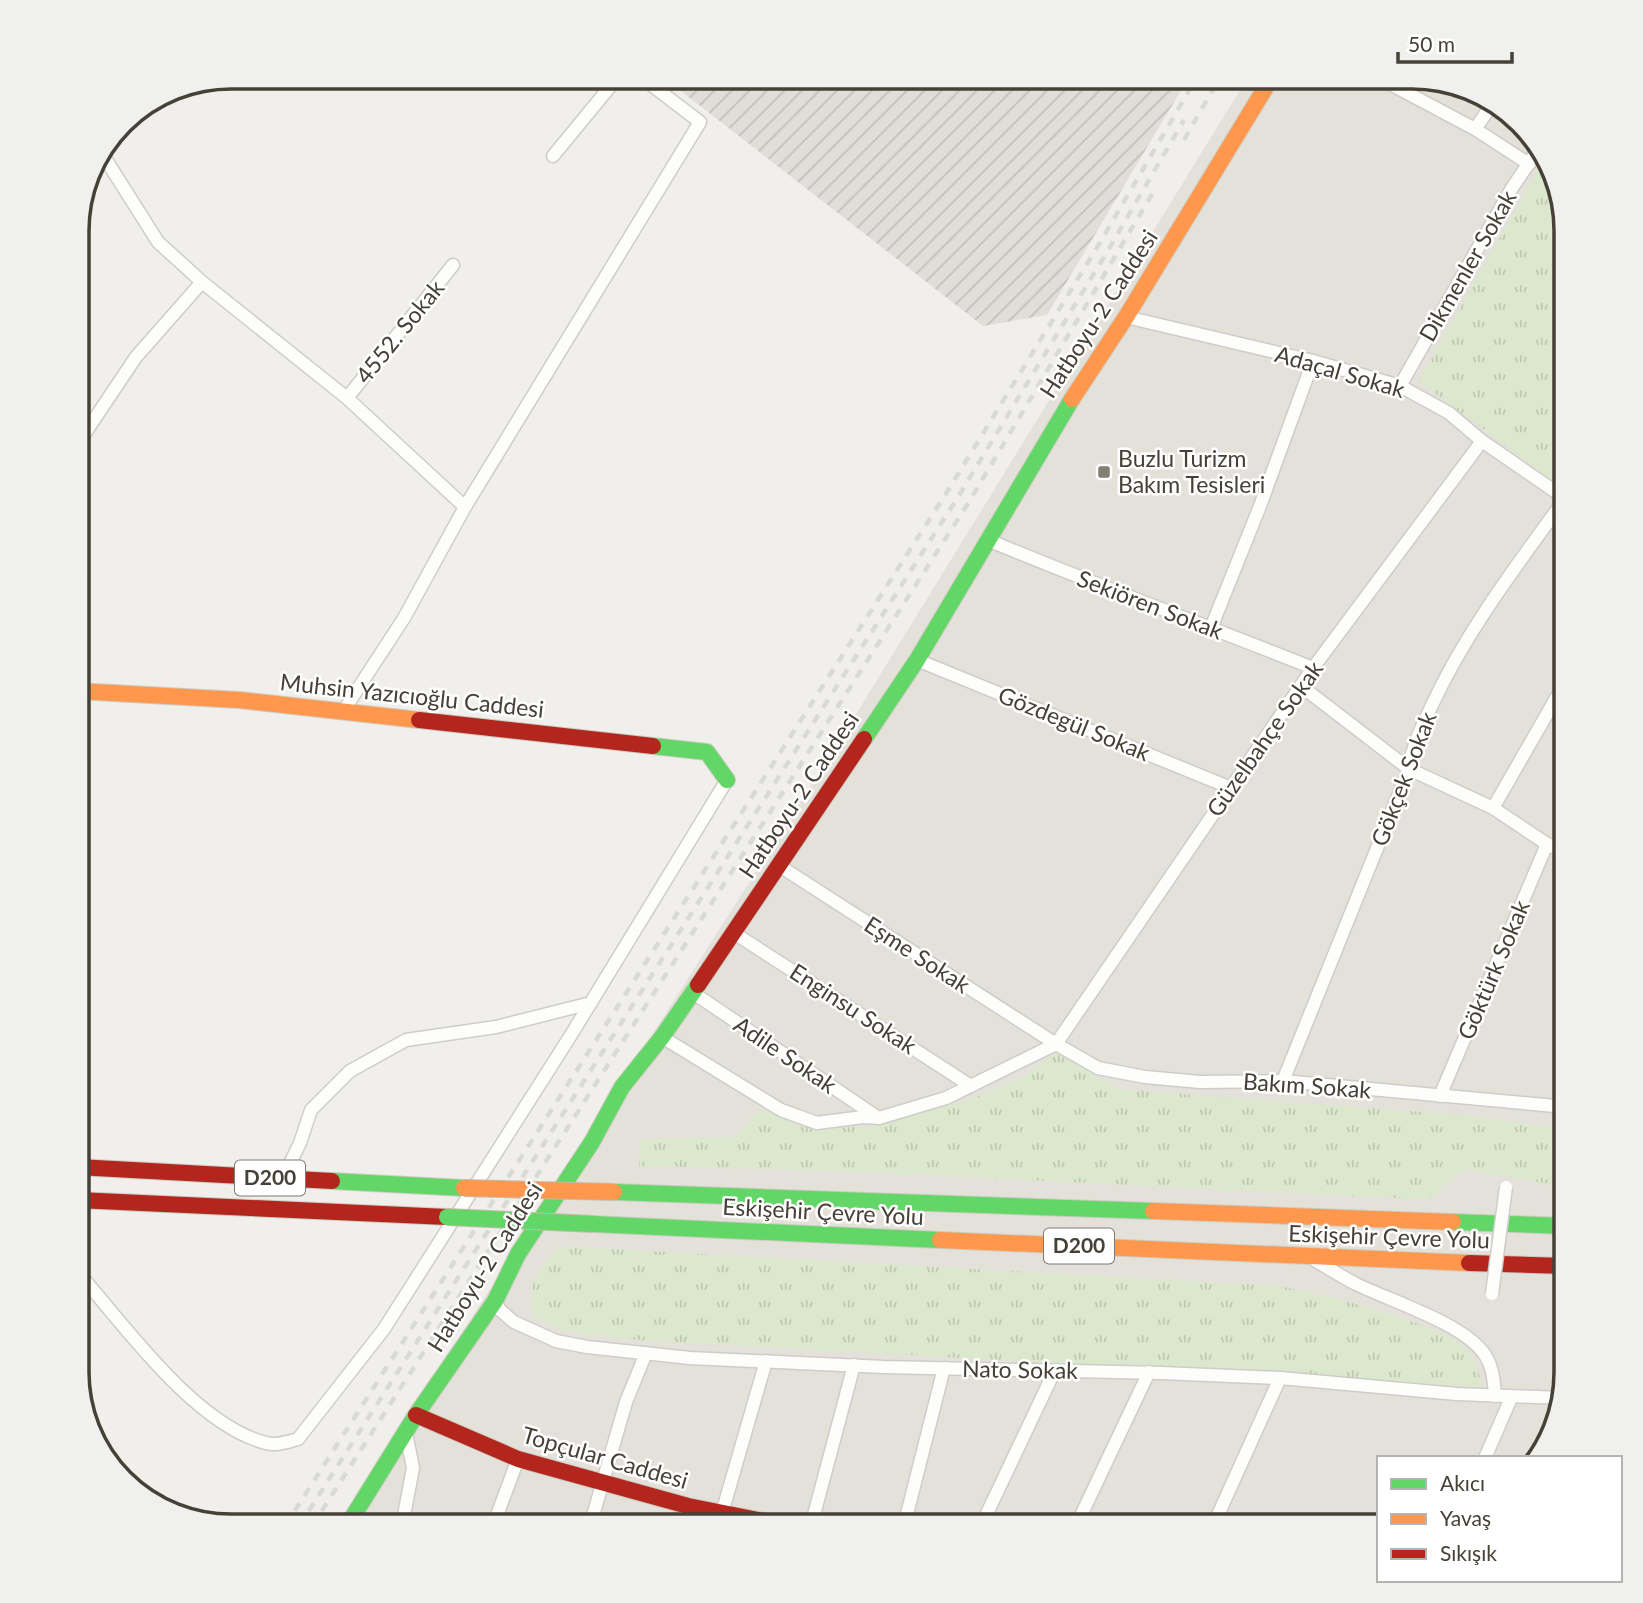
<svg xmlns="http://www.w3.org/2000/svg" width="1643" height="1603" viewBox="0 0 1643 1603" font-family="Lato,sans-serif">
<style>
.residential{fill:#e3e1d9}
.industrial{fill:url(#industrial-furrows)}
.grass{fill:url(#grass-tufts)}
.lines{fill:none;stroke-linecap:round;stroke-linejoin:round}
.street-casing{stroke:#cecdc9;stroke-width:15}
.fast-casing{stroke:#ceccc2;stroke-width:18}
.slow-casing{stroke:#ceccc2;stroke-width:18}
.jam-casing{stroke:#ceccc2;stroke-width:18}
.street{stroke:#fdfdfc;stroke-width:12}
.fast{stroke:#63d668;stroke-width:16}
.slow{stroke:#ff974d;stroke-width:16}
.jam{stroke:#b3261e;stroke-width:16}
.rail{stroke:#d9d9d8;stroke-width:4.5;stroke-dasharray:9 9;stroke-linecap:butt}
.street-bridge-casing{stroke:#cecdc9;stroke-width:15;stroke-linecap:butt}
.fast-bridge-casing{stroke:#c5bca8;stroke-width:18;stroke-linecap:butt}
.slow-bridge-casing{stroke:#c5bca8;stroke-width:18;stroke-linecap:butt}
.street-bridge{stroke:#fdfdfc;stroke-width:12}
.fast-bridge{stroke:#63d668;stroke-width:16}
.slow-bridge{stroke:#ff974d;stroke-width:16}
.poi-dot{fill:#817e76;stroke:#fff;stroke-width:2.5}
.labels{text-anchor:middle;stroke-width:5;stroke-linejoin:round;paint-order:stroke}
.shield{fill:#fff;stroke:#7d7a73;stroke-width:2}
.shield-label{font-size:21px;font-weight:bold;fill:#454137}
.street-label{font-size:23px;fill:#454137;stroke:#fff}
.poi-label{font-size:23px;fill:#454137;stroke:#fff;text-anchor:start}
.rim{fill:none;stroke:#454137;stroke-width:3.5}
</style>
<defs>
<pattern id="industrial-furrows" width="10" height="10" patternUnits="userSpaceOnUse" patternTransform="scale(1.75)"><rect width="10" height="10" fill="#e0ded9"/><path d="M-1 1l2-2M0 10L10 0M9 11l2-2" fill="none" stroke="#c2c0bb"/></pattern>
<pattern id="grass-tufts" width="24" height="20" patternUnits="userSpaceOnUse" patternTransform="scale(1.75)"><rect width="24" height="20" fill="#dce8cd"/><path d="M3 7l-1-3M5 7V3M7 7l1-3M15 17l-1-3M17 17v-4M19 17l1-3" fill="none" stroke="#bec8b1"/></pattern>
</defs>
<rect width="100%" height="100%" fill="#f0efeb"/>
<path class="residential" d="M1248 77H1421L1479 93 1527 129 1554 173 1566 231V1371L1554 1431 1535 1458H1379V1526H339L845 732Z"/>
<path class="industrial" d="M663 77H1189L1047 315 983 326Z"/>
<g class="grass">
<path d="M1545 158 1554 173 1566 231V491L1419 381Z"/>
<path d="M1055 1052 1116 1089 1463 1115 1566 1129V1187L1464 1169 1430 1199C1166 1189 903 1170 639 1166L641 1139 736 1137 759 1109 817 1129 874 1126 969 1100 1024 1077Z"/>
<path d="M559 1246 1279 1286C1319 1294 1450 1323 1472 1356 1477 1364 1479 1378 1483 1387L622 1339 562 1330 534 1317C524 1285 540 1270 559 1246Z"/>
</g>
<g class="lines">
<defs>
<g id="street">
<path d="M1377 77 1475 129 1529 164"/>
<path d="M1475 129 1493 103"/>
<path d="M101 152 158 242 202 282 347 398 465 507"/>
<path d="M553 156 618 77"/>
<path d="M1126 317 1313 361 1400 386 1449 413 1482 441 1566 499"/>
<path d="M1400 386 1512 188 1539 148"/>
<path d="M347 398 453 265"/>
<path d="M77 445 136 357 202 282"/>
<path d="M988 540C1095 585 1205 625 1313 668"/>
<path d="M1211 628 1260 506 1313 361"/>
<path d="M917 660 1231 788"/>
<path d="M1301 686 1409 769 1493 808 1547 844 1566 853"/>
<path d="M344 710 404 618 465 507 700 122 641 77"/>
<path d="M1493 808 1566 681"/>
<path d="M778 865 1056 1044 1098 1068 1145 1077 1200 1082 1283 1081 1566 1107"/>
<path d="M734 933 971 1086"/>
<path d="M692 992 877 1117"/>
<path d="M662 1037 781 1110 817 1123 863 1117 879 1118 946 1098 1056 1044 1313 668 1482 441"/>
<path d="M1283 1081 1409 769C1412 745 1422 727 1432 705 1467 630 1517 565 1565 499"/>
<path d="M1440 1096 1547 844"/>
<path d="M283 1178 300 1143 311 1110 350 1071 406 1040 496 1027 591 1003"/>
<path d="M1316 1261C1330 1269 1344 1278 1358 1285 1391 1301 1465 1324 1485 1355 1493 1367 1494 1382 1495 1396"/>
<path d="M77 1271C124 1325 195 1425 266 1443 276 1446 287 1442 298 1439L384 1329 571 1035 727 780"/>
<path d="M495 1301 500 1310 514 1322 556 1341 587 1347 690 1358 884 1367 1162 1373 1280 1378 1457 1394 1561 1398"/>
<path d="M1485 1458 1511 1398"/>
<path d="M722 1513 766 1361"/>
<path d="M402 1526 413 1468 406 1433"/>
<path d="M493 1526 518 1459"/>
<path d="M590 1526 626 1402 646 1353"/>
<path d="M682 1526 688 1506"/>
<path d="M811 1526 854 1365"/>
<path d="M904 1526 944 1368"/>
<path d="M981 1526 1055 1370"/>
<path d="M1076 1526 1149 1372"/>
<path d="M1213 1526 1280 1378"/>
</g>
<g id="fast">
<path d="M864 739 917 660 1072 399"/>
<path d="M653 746 707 752 727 780"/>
<path d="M332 1181 464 1188"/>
<path d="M614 1192 1153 1211"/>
<path d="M1453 1222 1566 1226"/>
<path d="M593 1224 940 1240"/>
<path d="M347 1526 416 1415 495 1301 518 1254 592 1142 622 1087 662 1037 698 985"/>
</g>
<g id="slow">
<path d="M1072 399 1126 317 1272 77"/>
<path d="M77 691 239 700 419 720"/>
<path d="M1153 1211 1453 1222"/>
<path d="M940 1240 1469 1263"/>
</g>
<g id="jam">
<path d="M419 720 653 746"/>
<path d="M698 985 864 739"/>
<path d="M77 1167 332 1181"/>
<path d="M77 1200 447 1217"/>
<path d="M1469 1263 1566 1266"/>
<path d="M416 1415 518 1459 688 1506 788 1526"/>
</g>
</defs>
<use href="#street" class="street-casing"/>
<use href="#fast" class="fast-casing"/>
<use href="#slow" class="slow-casing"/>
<use href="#jam" class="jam-casing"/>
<use href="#street" class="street"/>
<use href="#fast" class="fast"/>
<use href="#slow" class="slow"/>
<use href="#jam" class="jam"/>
<g class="rail">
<path d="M1184 140 1220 77"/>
<path d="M285 1526 947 492 1095 251 1197 77"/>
<path d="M299 1526 958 497 1104 257 1184 120"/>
<path d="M312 1526 969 502 1154 191"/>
</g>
<defs>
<path id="street-bridge" d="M1492 1294 1506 1187"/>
<path id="fast-bridge" d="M447 1217 593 1224"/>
<path id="slow-bridge" d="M464 1188 614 1192"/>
</defs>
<use href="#street-bridge" class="street-bridge-casing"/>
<use href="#fast-bridge" class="fast-bridge-casing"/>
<use href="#slow-bridge" class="slow-bridge-casing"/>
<use href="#street-bridge" class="street-bridge"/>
<use href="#fast-bridge" class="fast-bridge"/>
<use href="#slow-bridge" class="slow-bridge"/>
</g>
<rect class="poi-dot" x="1097" y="465" width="14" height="14" rx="3.5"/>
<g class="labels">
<g class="shield">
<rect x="235" y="1160.5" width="70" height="35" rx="5"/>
<rect x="1044" y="1228.5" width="70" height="35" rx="5"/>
</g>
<g class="shield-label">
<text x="270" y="1185">D200</text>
<text x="1079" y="1253">D200</text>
</g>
<g class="street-label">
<text transform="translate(1468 266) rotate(-60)" y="8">Dikmenler Sokak</text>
<text transform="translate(1099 314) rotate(-57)" y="8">Hatboyu-2 Caddesi</text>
<text transform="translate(400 332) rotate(-51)" y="8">4552. Sokak</text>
<text transform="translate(1340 372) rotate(16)" y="8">Adaçal Sokak</text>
<text transform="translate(1150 605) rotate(21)" y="8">Sekiören Sokak</text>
<text transform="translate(412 696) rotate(6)" y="8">Muhsin Yazıcıoğlu Caddesi</text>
<text transform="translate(1074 724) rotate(22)" y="8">Gözdegül Sokak</text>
<text transform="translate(1265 739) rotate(-55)" y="8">Güzelbahçe Sokak</text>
<text transform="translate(1404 779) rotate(-69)" y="8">Gökçek Sokak</text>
<text transform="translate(799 795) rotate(-56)" y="8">Hatboyu-2 Caddesi</text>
<text transform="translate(917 955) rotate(33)" y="8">Eşme Sokak</text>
<text transform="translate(1494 970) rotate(-67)" y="8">Göktürk Sokak</text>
<text transform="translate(853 1009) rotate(33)" y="8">Enginsu Sokak</text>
<text transform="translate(785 1055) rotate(34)" y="8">Adile Sokak</text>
<text transform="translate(1307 1086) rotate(4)" y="8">Bakım Sokak</text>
<text transform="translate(823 1212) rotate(3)" y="8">Eskişehir Çevre Yolu</text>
<text transform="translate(1389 1237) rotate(2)" y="8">Eskişehir Çevre Yolu</text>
<text transform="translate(485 1267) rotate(-58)" y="8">Hatboyu-2 Caddesi</text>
<text transform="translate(1020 1370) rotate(1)" y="8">Nato Sokak</text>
<text transform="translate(605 1458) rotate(16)" y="8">Topçular Caddesi</text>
</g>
<g class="poi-label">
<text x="1118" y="467">Buzlu Turizm<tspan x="1118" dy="26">Bakım Tesisleri</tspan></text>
</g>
</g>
<path d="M0 0H1643V1603H0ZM231 89H1412A142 142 0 0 1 1554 231V1372A142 142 0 0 1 1412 1514H231A142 142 0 0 1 89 1372V231A142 142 0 0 1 231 89Z" fill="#f0f0ef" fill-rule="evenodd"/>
<path class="rim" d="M231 89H1412A142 142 0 0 1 1554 231V1372A142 142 0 0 1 1412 1514H231A142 142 0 0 1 89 1372V231A142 142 0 0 1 231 89Z"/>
<rect x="1377" y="1456" width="245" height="126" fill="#ffffff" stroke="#b5b3af" stroke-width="2"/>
<rect x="1391" y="1479" width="35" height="10" fill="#63d668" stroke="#b5b3af" stroke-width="2"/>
<text x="1440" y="1491" font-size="21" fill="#454137">Akıcı</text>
<rect x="1391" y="1514" width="35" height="10" fill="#ff974d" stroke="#b5b3af" stroke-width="2"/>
<text x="1440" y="1526" font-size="21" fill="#454137">Yavaş</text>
<rect x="1391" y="1549" width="35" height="10" fill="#b3261e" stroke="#b5b3af" stroke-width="2"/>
<text x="1440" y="1561" font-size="21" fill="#454137">Sıkışık</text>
<path d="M1398 52v10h114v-10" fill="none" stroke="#454137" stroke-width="3.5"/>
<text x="1408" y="52" font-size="21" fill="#454137" stroke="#ffffff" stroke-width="5" paint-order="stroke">50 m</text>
</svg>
